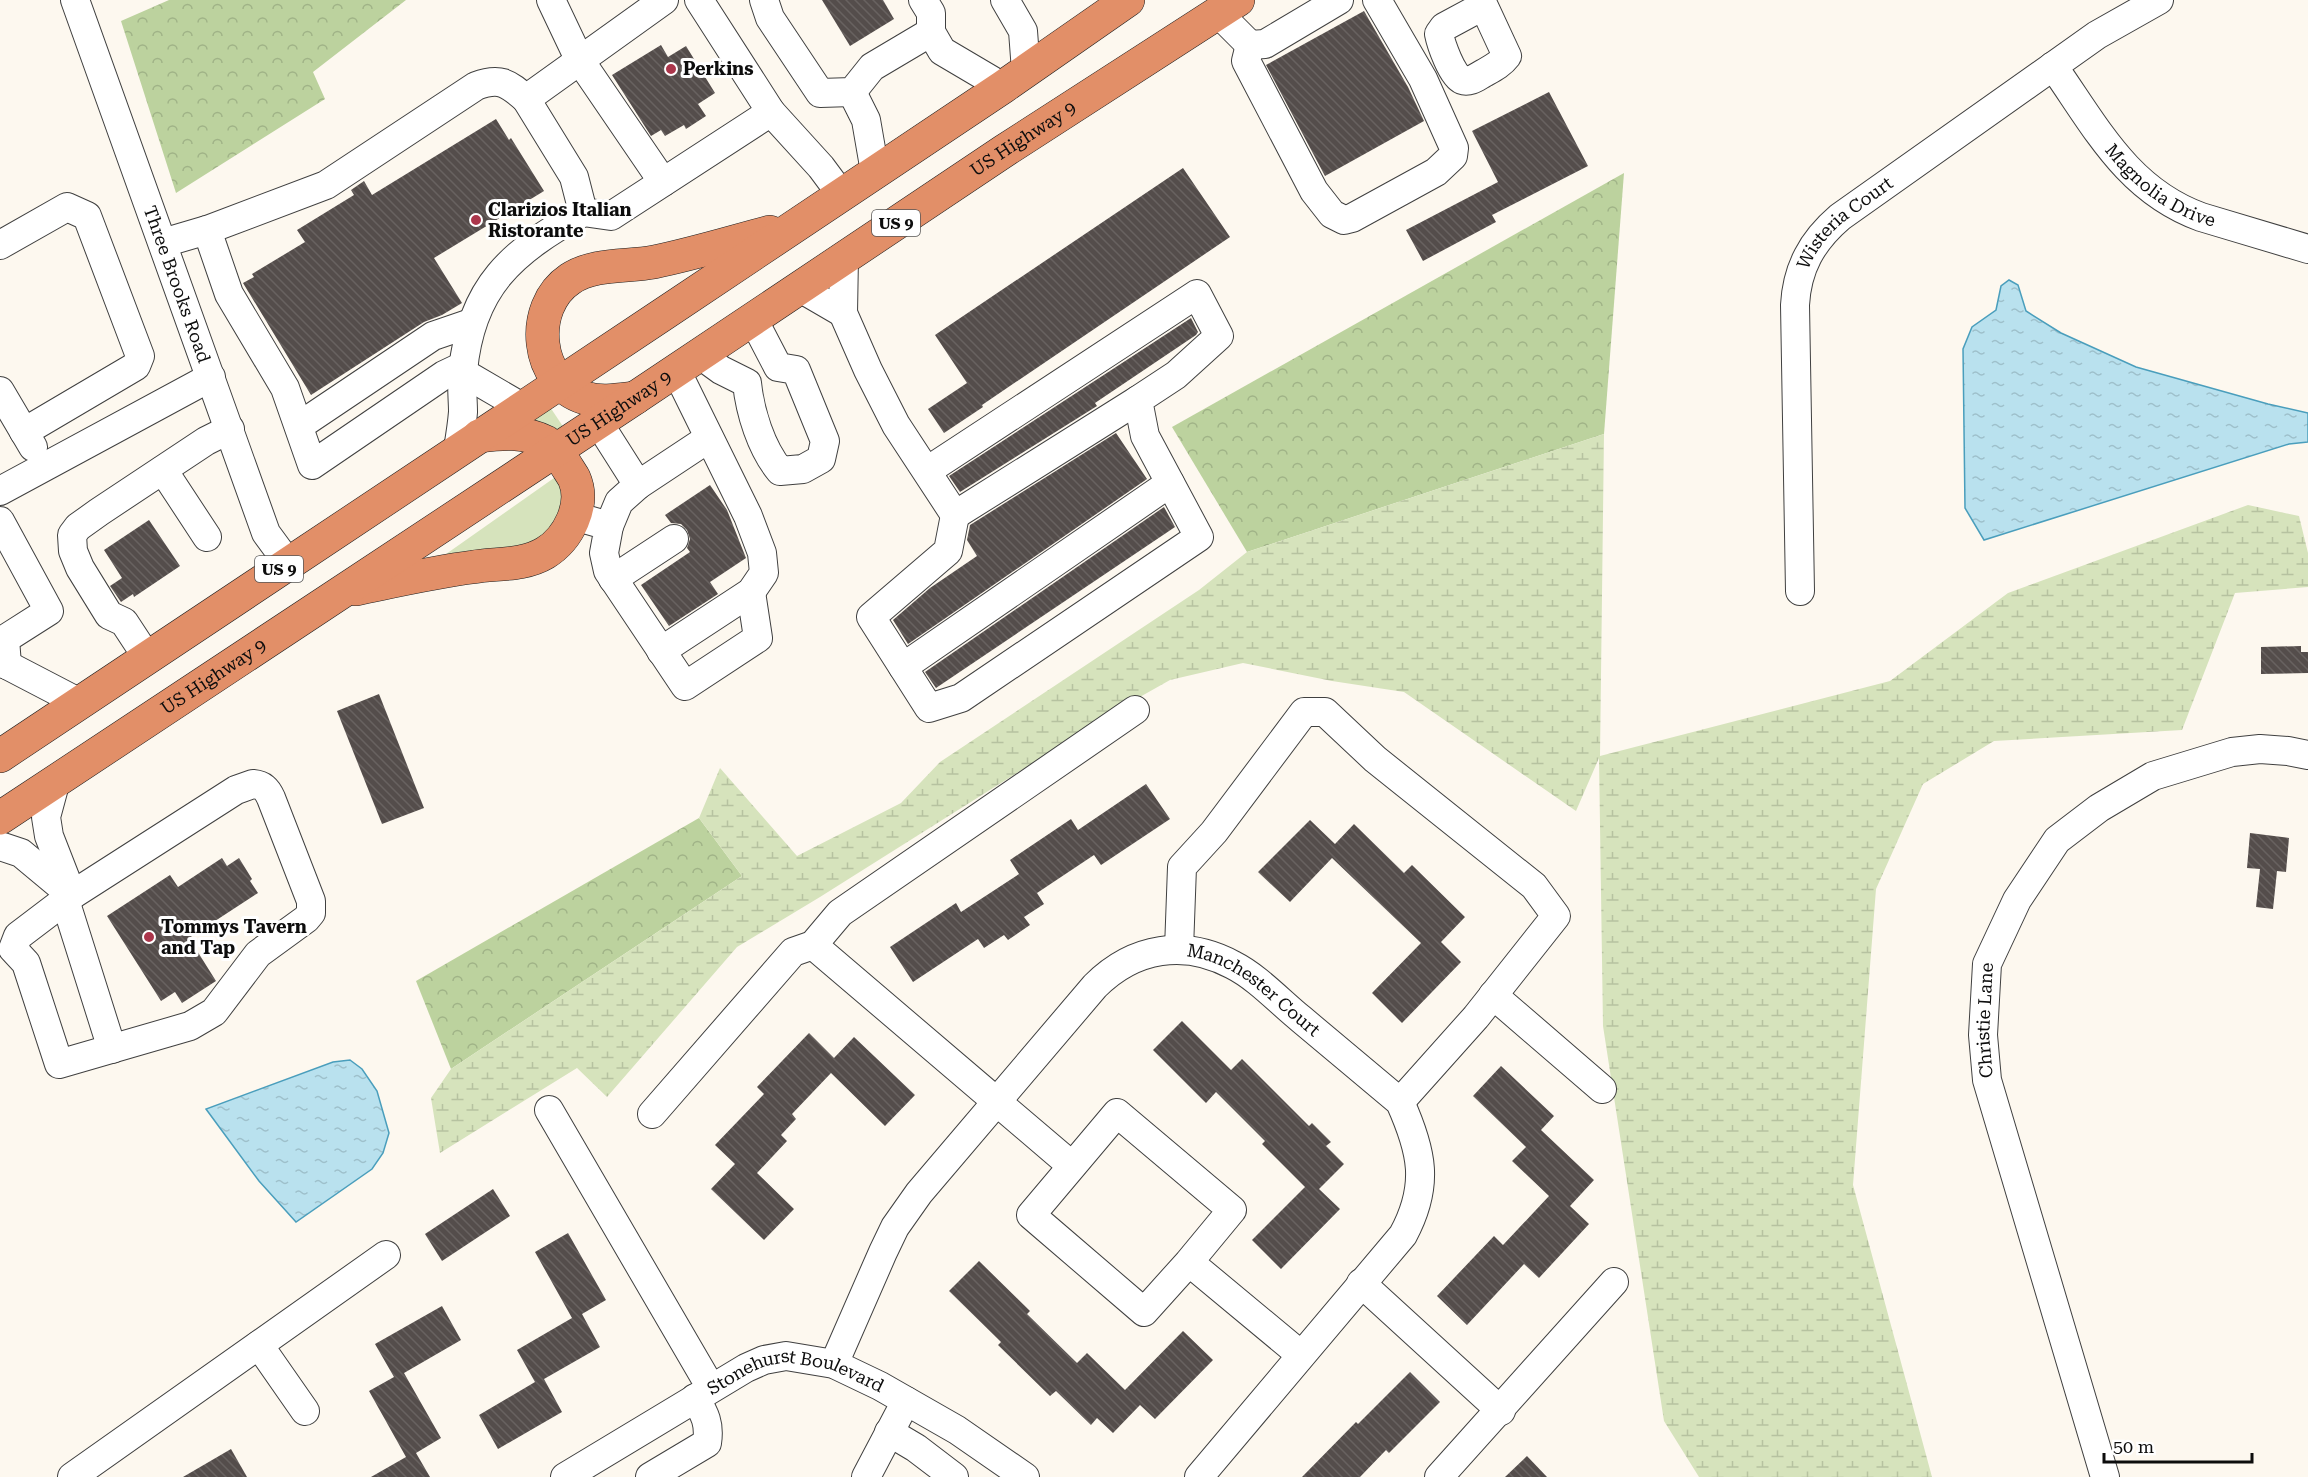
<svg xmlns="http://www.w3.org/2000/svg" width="2308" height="1477" viewBox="0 0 2308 1477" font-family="'Roboto Serif',serif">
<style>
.grass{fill:#d6e3bc}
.forest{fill:url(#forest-crowns)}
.wetland{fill:url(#wetland-marsh)}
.water{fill:url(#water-ripples);stroke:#4a9ebc;stroke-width:1.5}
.building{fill:url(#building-back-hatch)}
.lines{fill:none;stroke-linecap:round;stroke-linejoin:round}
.minor-casing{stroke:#404040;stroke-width:30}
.highway-casing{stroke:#1e1e1e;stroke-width:34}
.minor{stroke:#fff;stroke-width:28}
.highway{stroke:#e28f68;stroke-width:33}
.poi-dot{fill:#ab364b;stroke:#fff;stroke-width:2}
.labels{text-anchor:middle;stroke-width:6;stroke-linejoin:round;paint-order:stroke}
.shield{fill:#fff;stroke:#565656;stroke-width:1.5}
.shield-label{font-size:16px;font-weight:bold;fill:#0d0d0d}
.poi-label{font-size:18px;font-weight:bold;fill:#0d0d0d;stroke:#fff;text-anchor:start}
.street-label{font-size:18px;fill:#0d0d0d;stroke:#fff}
</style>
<defs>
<pattern id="forest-crowns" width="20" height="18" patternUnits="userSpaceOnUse" patternTransform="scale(1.5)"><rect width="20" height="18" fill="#bcd29e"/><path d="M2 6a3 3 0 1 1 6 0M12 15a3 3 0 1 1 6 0" fill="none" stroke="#a0b387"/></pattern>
<pattern id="wetland-marsh" width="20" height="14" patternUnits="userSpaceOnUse" patternTransform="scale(1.5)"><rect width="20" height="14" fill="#d6e3bc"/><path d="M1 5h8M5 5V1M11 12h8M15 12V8" fill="none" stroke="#b6c2a0"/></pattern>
<pattern id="water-ripples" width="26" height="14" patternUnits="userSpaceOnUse" patternTransform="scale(1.5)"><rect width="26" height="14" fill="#b9e1ee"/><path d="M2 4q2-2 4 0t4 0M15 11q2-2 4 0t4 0" fill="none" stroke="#9ec0cb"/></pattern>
<pattern id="building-back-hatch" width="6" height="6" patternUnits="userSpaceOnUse" patternTransform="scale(1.5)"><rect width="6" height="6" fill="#544d4b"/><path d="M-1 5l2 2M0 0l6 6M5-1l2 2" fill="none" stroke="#686260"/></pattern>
</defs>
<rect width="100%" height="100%" fill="#fdf8ef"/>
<g class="grass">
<path d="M550 407 564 428 559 432 534 420Z"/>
<path d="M554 478H560C569 515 558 519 535 546L439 559Z"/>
</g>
<g class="forest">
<path d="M169 0H406L313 72 325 99 176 193 121 21Z"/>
<path d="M1624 173 1604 434 1247 552 1172 427Z"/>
<path d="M699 818 742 876 451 1069 416 981Z"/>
</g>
<path class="wetland" d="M1604 434 1600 756 1890 681 2008 593 2248 505 2299 516 2308 553V587L2235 593 2182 730 1994 741 1923 784 1876 889 1853 1185 1932 1477H1699L1664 1421 1603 1026 1599 758 1576 811 1404 692 1332 681 1243 663 1170 680 1115 711 820 897 737 947 607 1097 577 1068 440 1153 431 1098 451 1069 742 876 699 818 720 768 797 856 901 803 940 762 1199 590 1247 552Z"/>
<g class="water">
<path d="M2009 280 2018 285 2026 311 2061 333 2136 367 2268 404 2308 413V442L2289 444 1984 540 1965 508 1963 349 1972 327 1996 310 2001 286Z"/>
<path d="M350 1060 362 1069 377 1091 389 1133 383 1153 372 1169 296 1222 259 1181 206 1109 333 1062Z"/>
</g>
<g class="building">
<path d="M822 0H883L894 19 850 46Z"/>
<path d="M1364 11 1408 87 1424 121 1325 176 1266 65Z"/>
<path d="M661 45 668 57 686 46 715 93 698 104 706 116 686 129 684 125 665 136 661 130 651 136 612 75Z"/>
<path d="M1549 92 1588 166 1492 215 1496 222 1423 261 1406 230 1498 182 1472 131Z"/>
<path d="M496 119 509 140 511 138 544 191 434 258 462 303 442 315 424 322 311 395 243 283 254 277 252 274 305 242 297 230 354 195 351 190 364 181 372 195Z"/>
<path d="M1183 168 1230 237 982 405 983 407 944 433 928 409 967 383 935 335Z"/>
<path d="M1191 318 1198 332 1196 335 1095 403 1097 406 960 492 949 476Z"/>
<path d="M1116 433 1147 479 908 644 893 620 930 588 977 556 967 540 970 525Z"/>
<path d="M710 485 727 510 746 558 710 582 718 594 669 626 641 585 690 552 687 548 690 539 687 530 681 524 671 523 665 515Z"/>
<path d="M1164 507 1175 527 936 688 925 672Z"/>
<path d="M149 520 180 566 134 597 133 594 121 602 110 586 122 578 104 550Z"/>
<path d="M2301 646V652H2308V673L2261 674V647Z"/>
<path d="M379 694 424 808 382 824 337 711Z"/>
<path d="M1146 784 1170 819 1101 865 1094 855 1037 893 1044 904 1024 917 1030 925 1008 940 1004 935 984 948 978 939 913 982 890 947 956 903 961 912 1019 874 1010 860 1071 819 1078 830Z"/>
<path d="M1310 820 1335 844 1354 824 1404 873 1412 865 1465 917 1441 942 1461 962 1402 1023 1372 993 1421 943 1332 858 1290 902 1258 872Z"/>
<path d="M2250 833 2289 838 2286 872 2277 871 2273 909 2256 907 2260 869 2247 868Z"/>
<path d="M222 858 227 866 239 858 252 879 250 881 258 893 189 938 216 981 182 1003 175 992 161 1001 107 916 170 875 178 887Z"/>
<path d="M1182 1021 1231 1070 1242 1059 1309 1126 1312 1123 1331 1142 1326 1146 1344 1164 1319 1189 1340 1209 1281 1269 1252 1240 1305 1187 1262 1144 1265 1141 1216 1092 1206 1103 1153 1050Z"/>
<path d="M809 1033 834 1058 854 1037 915 1095 885 1126 831 1073 792 1114 796 1119 781 1135 787 1141 757 1173 794 1209 764 1240 711 1189 735 1164 715 1145 764 1094 757 1087Z"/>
<path d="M1501 1066 1554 1116 1541 1130 1594 1180 1570 1206 1589 1224 1539 1278 1524 1264 1467 1325 1437 1296 1494 1236 1503 1245 1549 1196 1512 1161 1526 1147 1473 1096Z"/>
<path d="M493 1189 510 1216 442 1261 425 1234Z"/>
<path d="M568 1233 606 1300 582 1314 600 1347 544 1379 562 1412 498 1449 479 1415 535 1382 517 1350 572 1318 535 1252Z"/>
<path d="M979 1261 1030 1311 1027 1314 1077 1363 1087 1353 1125 1390 1183 1331 1213 1360 1155 1419 1140 1405 1113 1433 1097 1418 1091 1425 1056 1391 1050 1396 998 1345 1001 1342 949 1291Z"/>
<path d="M442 1306 461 1340 404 1373 441 1438 416 1453 430 1477H371L406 1457 369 1391 394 1377 375 1344Z"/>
<path d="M1410 1372 1440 1402 1389 1453 1386 1450 1360 1477H1302L1356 1422 1358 1424Z"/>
<path d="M231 1449 247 1477H183Z"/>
<path d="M1527 1456 1547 1477H1505Z"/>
</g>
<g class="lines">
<defs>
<g id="minor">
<path id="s1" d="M75 0 266 533 288 563"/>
<path d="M551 0 579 59 663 182"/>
<path d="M699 0 771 112"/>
<path d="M764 0 770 18 820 93 852 92 872 67 931 32"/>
<path d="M923 0 931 13V32L942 51 1003 87"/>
<path d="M1005 0 1023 31 1026 71"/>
<path d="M1481 0 1507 56C1501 64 1493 68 1484 73 1478 76 1470 83 1462 80 1452 76 1441 44 1439 34L1444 27 1483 6"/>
<path d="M1218 13 1250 45 1265 44 1339 0"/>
<path d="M1250 45 1246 61 1314 191 1332 214 1344 220 1352 218 1436 172 1453 156 1454 148 1423 79 1377 0"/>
<path id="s2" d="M2053 66C2096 127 2127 190 2201 217L2308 249"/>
<path d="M852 92 866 120 875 172"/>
<path d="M583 212 611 216 771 112 821 167 841 194"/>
<path d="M207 230 229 294 285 388 312 465 444 375 463 366"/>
<path d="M163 243 207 230 326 185 476 86C500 77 508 83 526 99L664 0"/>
<path d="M0 245 67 207 87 216 140 356 136 366 24 432"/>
<path d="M844 257 843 313 868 370 896 425 955 515 948 551 871 617 929 708 961 698 1199 537 1145 436 1138 400 1176 375 1219 336 1197 294 927 471"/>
<path d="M800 288 843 313"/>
<path d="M699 354 721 370 747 383C750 412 761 448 780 471L803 469 821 459 825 441 796 370 778 367 753 319"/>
<path d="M462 372 522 407"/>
<path d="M0 391 33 447"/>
<path d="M598 422 638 485 709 438"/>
<path d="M299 426 433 336 471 323"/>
<path d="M458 449C460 437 462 425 463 412 463 399 461 385 463 371 471 286 512 252 583 212L574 177 526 99"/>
<path d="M163 470 207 537"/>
<path d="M0 491 211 377"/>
<path d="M955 515 1138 400"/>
<path d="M574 516 609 526 604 553 608 571 685 686 758 638 751 592"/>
<path d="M0 521 49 611 5 639 7 665"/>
<path d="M609 526 619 502 638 485"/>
<path d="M613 579 674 539"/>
<path id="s3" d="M1800 591 1795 305C1797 268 1812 241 1840 217L2097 35 2159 0"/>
<path d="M661 651 751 592 764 573 762 553 748 516 676 370"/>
<path d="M147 657 124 622 109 615 80 568 73 551 72 535 78 527 99 512 206 441 230 429"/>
<path d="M7 665 80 703"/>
<path d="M903 667 1170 483"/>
<path d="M56 780 46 817 49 836 72 895"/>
<path d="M253 784C263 785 267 789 271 798L311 901V913L306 919 258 954 214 1012 190 1026 59 1064 26 963 13 949 18 936 72 895 236 790Z"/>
<path d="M0 846 21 853 69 893"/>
<path d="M65 900 112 1049"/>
<path d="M813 945 1071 1165"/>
<path d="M1179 949 1182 867 1214 832 1304 712H1325L1375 759 1534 886 1556 916 1476 1017 1400 1102"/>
<path d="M1493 995 1602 1089"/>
<path d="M549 1110 711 1388"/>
<path d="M652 1114 793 952 813 945 840 913 1135 710"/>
<path d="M1189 1262 1232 1210 1117 1113 1031 1215 1144 1312 1189 1262 1301 1355"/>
<path d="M1361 1283 1501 1411"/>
<path d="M259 1345 305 1411"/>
<path id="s4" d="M834 1364 883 1252 895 1227 919 1193 1095 986C1134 947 1185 939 1233 965 1257 977 1280 1002 1301 1019 1334 1047 1367 1074 1400 1102 1422 1151 1430 1185 1403 1235L1199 1477"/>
<path d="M889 1432 916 1448 954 1477"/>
<path d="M72 1477 386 1255"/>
<path id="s5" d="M565 1477 746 1368 764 1360 786 1356 834 1364 880 1386 957 1430 1025 1477"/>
<path d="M650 1477 707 1443C710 1424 705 1414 695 1398"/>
<path d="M866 1477 906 1401"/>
<path d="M1439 1477 1614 1282"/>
<path id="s6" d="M2105 1477 1987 1080 1983 1035 1987 964 2017 900 2057 840 2099 808 2153 776 2232 752 2260 749 2288 751 2308 755"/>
</g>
<g id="highway">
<path d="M635 398C618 400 601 403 585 398 535 383 528 307 570 279 594 263 627 267 654 262 693 254 732 242 770 232"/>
<path d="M356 589C395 581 434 572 473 567 497 563 523 566 545 553 568 539 586 505 574 478 571 473 567 467 564 462 559 454 554 447 546 442 524 431 502 433 479 436"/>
<path d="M0 756 665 313 1003 87 1128 0"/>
<path id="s7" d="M0 818 635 398 1004 151 1238 0"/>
</g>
</defs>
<use href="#minor" class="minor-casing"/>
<use href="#highway" class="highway-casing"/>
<use href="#minor" class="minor"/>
<use href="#highway" class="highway"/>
</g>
<g class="poi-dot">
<circle cx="671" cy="69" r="6"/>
<circle cx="476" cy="220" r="6"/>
<circle cx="149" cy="937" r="6"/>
</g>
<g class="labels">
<g class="shield">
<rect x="872" y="210" width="48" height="26" rx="4.5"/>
<rect x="255" y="556" width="48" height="26" rx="4.5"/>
</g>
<g class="shield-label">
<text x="896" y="229">US 9</text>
<text x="279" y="575">US 9</text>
</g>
<g class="poi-label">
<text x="683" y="75">Perkins</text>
<text x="488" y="216">Clarizios Italian<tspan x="488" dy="21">Ristorante</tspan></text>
<text x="161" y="933">Tommys Tavern<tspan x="161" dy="21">and Tap</tspan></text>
</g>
<g class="street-label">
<text dy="6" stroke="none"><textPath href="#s7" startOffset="1228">US Highway 9</textPath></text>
<text dy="6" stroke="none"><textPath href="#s2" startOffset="164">Magnolia Drive</textPath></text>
<text dy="6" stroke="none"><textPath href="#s3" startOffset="387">Wisteria Court</textPath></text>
<text dy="6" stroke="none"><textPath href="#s1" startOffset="302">Three Brooks Road</textPath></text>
<text dy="6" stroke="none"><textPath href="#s7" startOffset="742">US Highway 9</textPath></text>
<text dy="6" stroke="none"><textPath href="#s7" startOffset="256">US Highway 9</textPath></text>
<text dy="6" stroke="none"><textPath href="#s4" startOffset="644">Manchester Court</textPath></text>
<text dy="6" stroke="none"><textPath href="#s6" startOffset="474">Christie Lane</textPath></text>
<text dy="6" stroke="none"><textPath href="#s5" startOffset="262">Stonehurst Boulevard</textPath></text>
</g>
</g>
<path d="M2104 1453v9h148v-9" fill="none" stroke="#0d0d0d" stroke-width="3"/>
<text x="2113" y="1453" font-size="18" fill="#0d0d0d" stroke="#ffffff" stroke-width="4.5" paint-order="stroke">50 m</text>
</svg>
